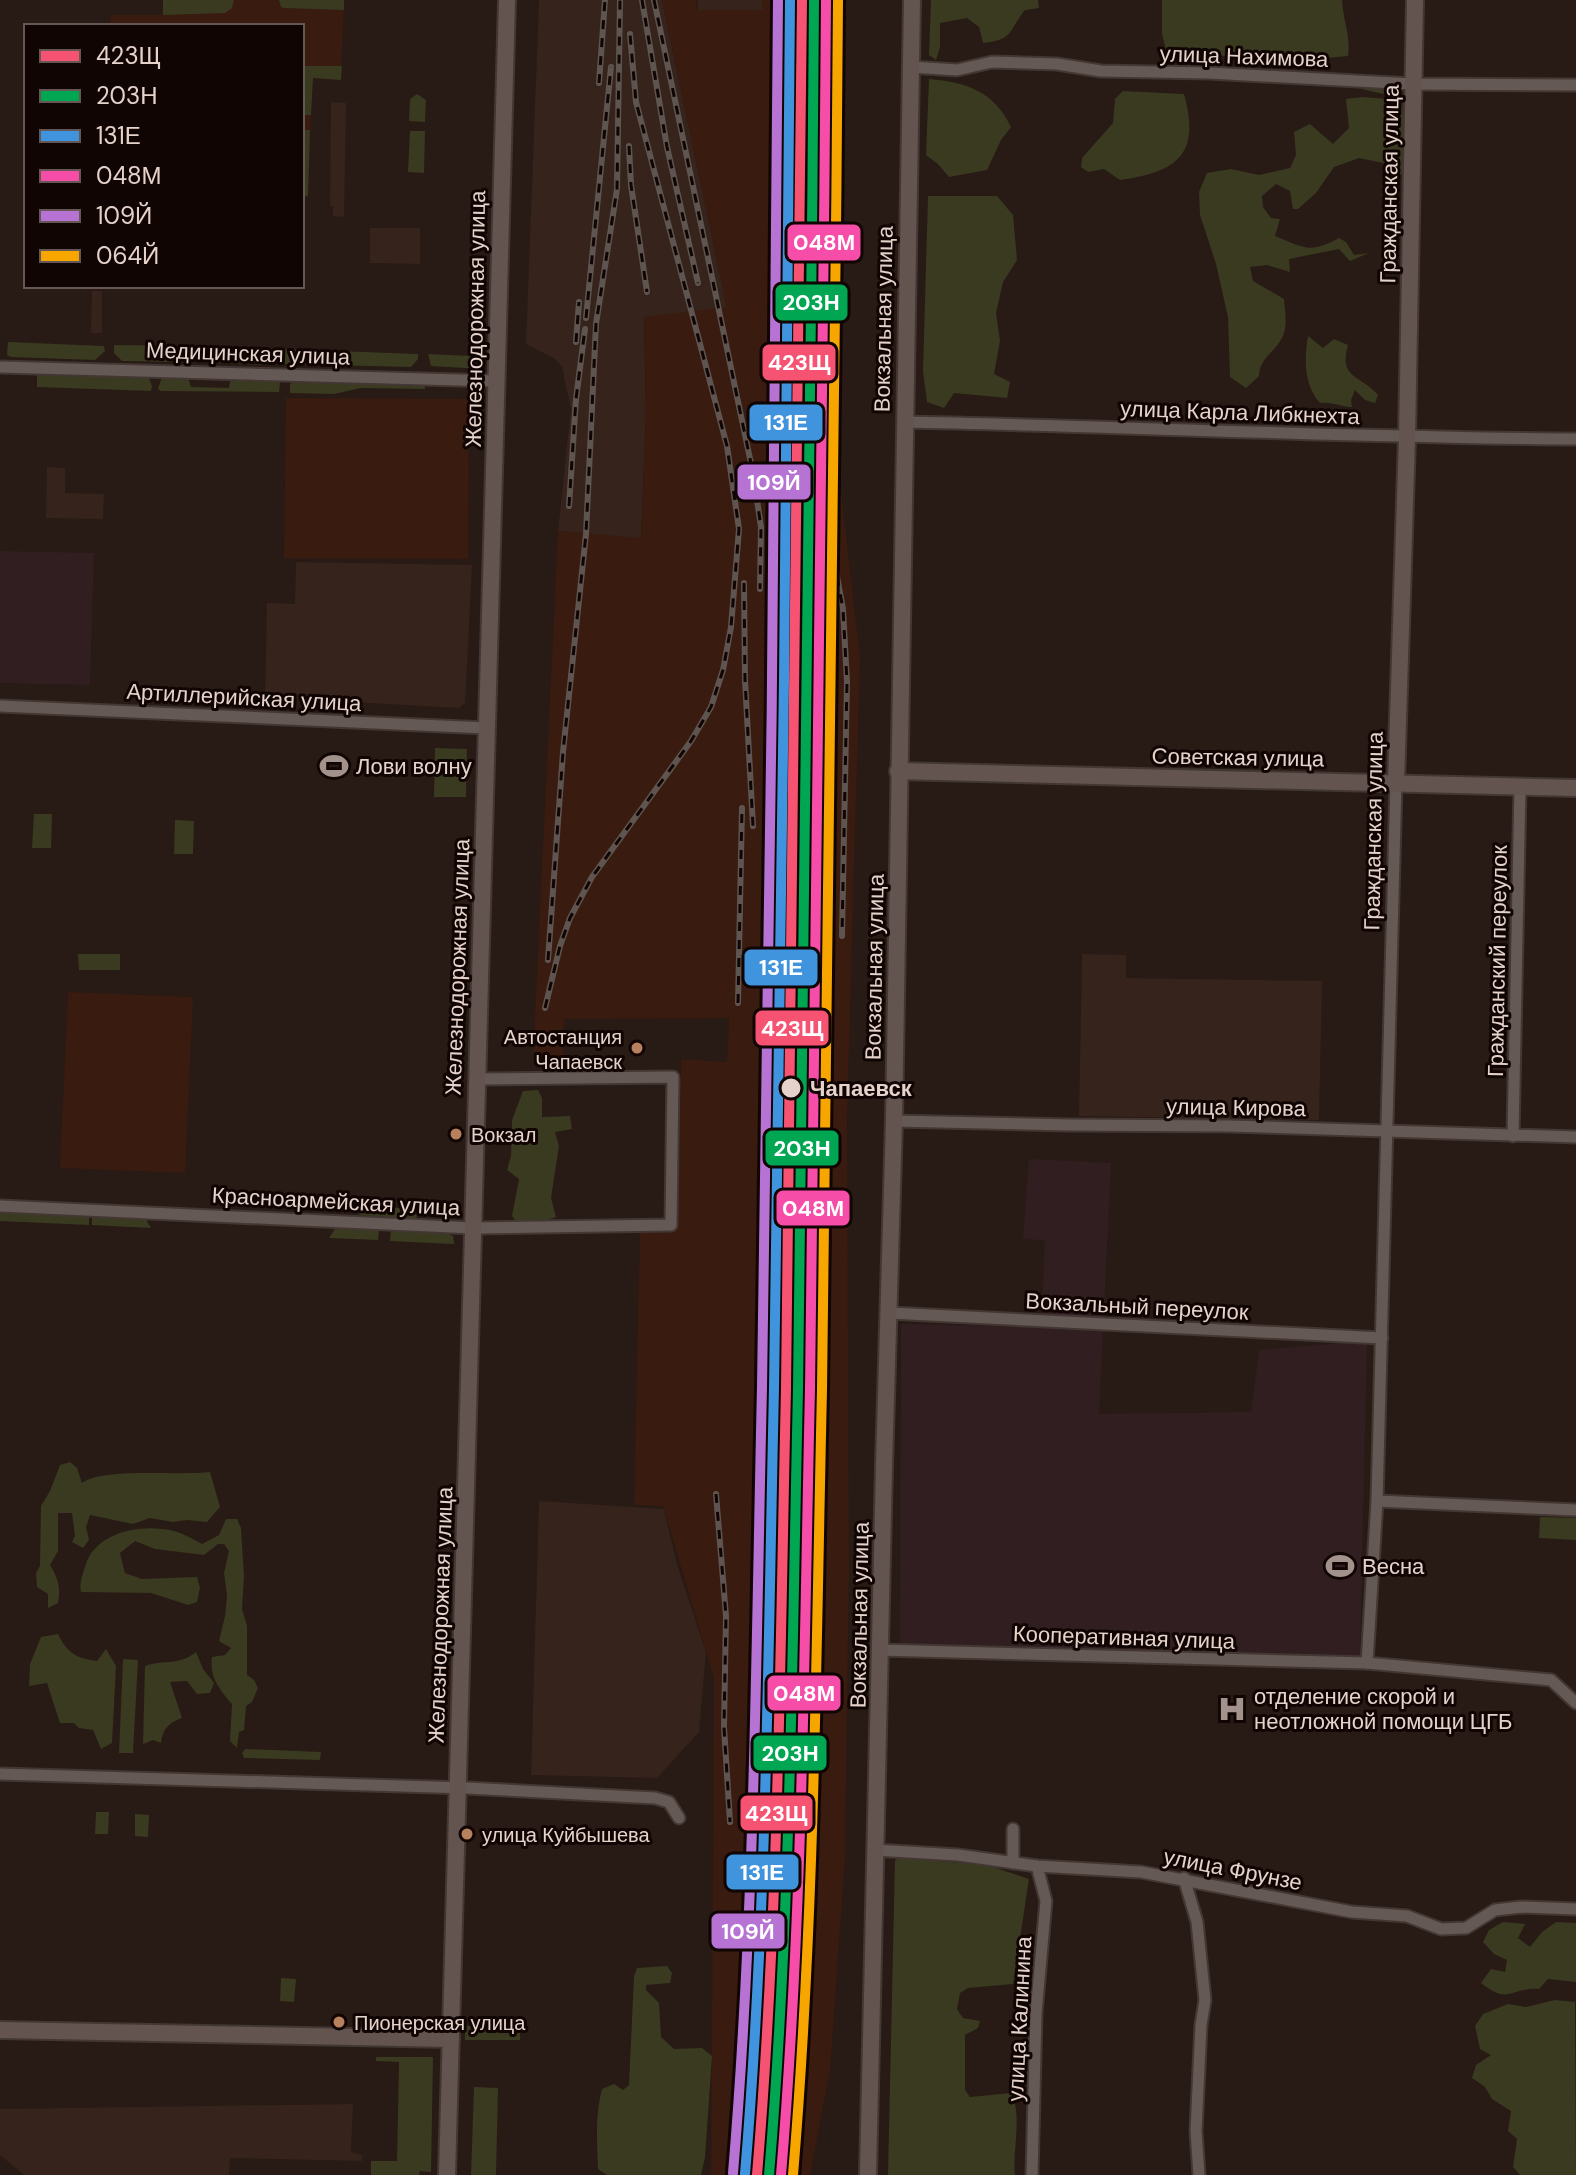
<svg xmlns="http://www.w3.org/2000/svg" width="1576" height="2175" viewBox="0 0 1576 2175" font-family="'DM Sans',sans-serif">
<style>
.commercial{fill:#311e21}
.industrial{fill:#35231c}
.built{fill:#391b0f}
.green{fill:#393a20}
.lines{fill:none;stroke-linecap:round;stroke-linejoin:round}
.street-casing{stroke:#433733;stroke-width:15}
.secondary-casing{stroke:#433733;stroke-width:20}
.street{stroke:#655955;stroke-width:11}
.secondary{stroke:#635450;stroke-width:16}
.rail-casing{stroke:#5f5550;stroke-width:6}
.rail{stroke:#100503;stroke-width:3;stroke-dasharray:9;stroke-linecap:butt}
.rail-1-casing{stroke:#100503;stroke-width:16}
.rail-2-casing{stroke:#100503;stroke-width:16}
.rail-3-casing{stroke:#100503;stroke-width:16}
.rail-4-casing{stroke:#100503;stroke-width:16}
.rail-5-casing{stroke:#100503;stroke-width:16}
.rail-6-casing{stroke:#100503;stroke-width:16}
.rail-1{stroke:#f65372;stroke-width:10}
.rail-2{stroke:#00a651;stroke-width:10}
.rail-3{stroke:#4094de;stroke-width:10}
.rail-4{stroke:#f54da8;stroke-width:10}
.rail-5{stroke:#b673d3;stroke-width:10}
.rail-6{stroke:#f7a600;stroke-width:10}
.bus-dot{fill:#b6815c;stroke:#100503;stroke-width:3}
.stop-dot{fill:#e5d2cb;stroke:#100503;stroke-width:3}
.labels{text-anchor:middle;stroke-width:6;stroke-linejoin:round;paint-order:stroke}
.bus-label{font-size:20px;fill:#e5d2cb;stroke:#100503;text-anchor:start}
.street-label{font-size:22px;fill:#e5d2cb;stroke:#100503}
.poi-label{font-size:22px;fill:#e5d2cb;stroke:#100503;text-anchor:start}
.stop-label{font-size:22px;font-weight:bold;fill:#e5d2cb;stroke:#100503;text-anchor:start}
.line-badge{stroke:#100503;stroke-width:3}
.badge-label{font-size:22px;text-anchor:middle;font-weight:bold;fill:#fff}
</style>
<rect width="100%" height="100%" fill="#281a14"/>
<g class="commercial">
<path d="M0 551 94 553 90 685 0 683Z"/>
<path d="M1029 1159 1111 1163 1099 1414 1251 1412 1259 1350 1367 1341 1360 1659 900 1646 901 1324 1041 1327 1045 1241 1023 1238Z"/>
</g>
<g class="industrial">
<path d="M539 0H662L727 308 644 318 646 416 641 539 558 531 571 409 562 367 555 359 526 344Z"/>
<rect x="698" y="0" width="64" height="10"/>
<path d="M331 102 346 103 344 217 333 216V206H330Z"/>
<path d="M370 228H420V264L370 263Z"/>
<path d="M92 291H102V333H91Z"/>
<path d="M47 467 65 468V493L104 494 103 519 46 518Z"/>
<path d="M296 562 472 565 465 703 459 708 265 697 267 603 295 604Z"/>
<path d="M1082 954 1126 955V978L1322 981 1319 1120 1079 1116Z"/>
<path d="M539 1501 664 1509 676 1561 706 1652 699 1732 657 1778 531 1775Z"/>
<path d="M353 2104 351 2152 362 2155V2161L230 2158 229 2175H24L0 2155V2109Z"/>
</g>
<g class="built">
<path d="M163 0H344L341 80 312 78 308 196 302 197V26H111L110 15H162Z"/>
<path d="M662 0H695L698 10H762V0H821L819 302 860 657 847 1117 849 1564 845 1857 830 2071 810 2175H711L714 1678 663 1506 634 1505 640 1232 671 1230 678 1221 681 1059 727 1062 729 1018 564 1019 563 1058 533 1057 558 531 641 538 646 412 644 317 727 307Z"/>
<path d="M286 398 469 399 468 559 284 558Z"/>
<path d="M68 992 193 997 185 1173 60 1168Z"/>
</g>
<g class="green">
<path d="M163 0H234L232 8 225 13 163 15Z"/>
<path d="M279 0H344V10L284 8 281 7Z"/>
<path d="M931 0H1038L1039 8 1025 10C1008 31 1014 40 983 43L979 27 967 18 940 23V47L936 60 929 55Z"/>
<path d="M1162 0H1342C1343 20 1351 36 1348 56L1305 60 1286 55 1256 59 1184 52 1167 54 1162 34Z"/>
<path d="M302 66H342L341 80 313 78 311 115H302Z"/>
<path d="M929 79C966 82 994 91 1011 127L1001 140 987 170 949 177 938 164 926 155Z"/>
<path d="M1361 89H1402L1405 173 1397 175 1388 164 1359 158 1334 167 1316 193 1298 209H1293L1290 191 1276 184 1262 196 1263 207 1271 218 1280 219 1275 236C1305 248 1309 254 1339 238L1346 242 1354 255 1369 253 1350 261 1339 249 1289 259 1290 272 1267 265 1250 267 1253 281 1284 299C1285 311 1288 328 1282 338 1274 353 1259 359 1259 376L1246 388 1230 377 1228 317 1216 264 1200 215 1199 192 1207 173 1231 169 1259 175 1290 168 1296 155 1294 132 1310 124 1333 144 1349 128 1346 99 1362 97 1389 99 1388 95Z"/>
<path d="M1123 91 1184 94C1201 155 1177 172 1120 180L1104 169 1088 172 1081 167 1082 158 1113 123 1115 99Z"/>
<path d="M417 94 426 100 425 122 409 121 410 99Z"/>
<path d="M302 130H310L308 196 302 197Z"/>
<path d="M410 131H425L424 173 408 172Z"/>
<path d="M928 196H997L1013 215 1017 260 1003 282 996 313 1000 341 994 374 1010 382 1007 398 954 393 944 408 927 402 923 371Z"/>
<path d="M1308 336 1323 348 1334 339 1348 345C1338 379 1361 375 1378 395L1375 403 1365 400 1355 390 1351 400 1352 407C1340 407 1334 402 1320 403 1304 385 1304 359 1308 336Z"/>
<path d="M8 342 104 346 105 351 95 360 11 357 7 355Z"/>
<path d="M114 345 191 346V360L187 362 122 361 114 353Z"/>
<path d="M201 346 275 350 274 357 266 365 207 362 200 354Z"/>
<path d="M283 349 418 354V359L411 367 285 364 282 361Z"/>
<path d="M428 354 473 356 483 364 482 369 431 366Z"/>
<path d="M37 374 148 376 152 386 151 391 37 387Z"/>
<path d="M162 377H188L191 387 229 388 230 381 234 378 277 380 280 383 279 392 161 391 158 389Z"/>
<path d="M294 381 425 386V389L361 388 334 394 290 393V384Z"/>
<path d="M435 748 467 749 466 797H434Z"/>
<path d="M34 814H52L51 848H32Z"/>
<path d="M175 820 194 821 193 854H174Z"/>
<path d="M78 954H120V970H79Z"/>
<path d="M538 1090 542 1098V1117L570 1116 572 1129 555 1132 559 1146 551 1198 556 1217 542 1222H517L512 1216 519 1179 507 1170 511 1156 512 1120 523 1091Z"/>
<path d="M354 1206 423 1209 415 1219 360 1215Z"/>
<path d="M0 1212 89 1215V1225L0 1221Z"/>
<path d="M92 1216 145 1218 151 1228 92 1225Z"/>
<path d="M336 1227 379 1230 378 1240 329 1238Z"/>
<path d="M391 1230 446 1233 453 1236 454 1244 390 1241Z"/>
<path d="M70 1462 77 1468 82 1483C104 1467 178 1476 210 1472L220 1507 207 1522 187 1520 173 1522 150 1518 133 1524 90 1515 86 1527 89 1540 83 1548 72 1542 75 1536 72 1513H58V1551L50 1565C58 1578 61 1587 58 1603L48 1608V1594L37 1587 36 1573 40 1566 41 1506 50 1491 60 1465Z"/>
<path d="M1540 1517 1576 1518V1540L1539 1538Z"/>
<path d="M226 1519H237L241 1528 244 1576 242 1609 247 1626V1675L254 1680 258 1688 252 1702 246 1706 244 1730 239 1732 237 1748 230 1741 232 1704C219 1689 209 1677 212 1657L225 1655 231 1648 219 1641 225 1616 227 1596 224 1573 229 1551 224 1544H218L204 1555 155 1549 135 1541 120 1553 125 1573 142 1579 197 1577 200 1588 197 1602 188 1605 151 1593 81 1592C79 1583 82 1576 85 1567 94 1532 141 1523 174 1531 184 1534 193 1539 202 1544L219 1535Z"/>
<path d="M58 1634C67 1653 76 1658 97 1661L106 1649 116 1666 112 1743 101 1749 93 1730 79 1728 74 1723H60L47 1683 29 1686 30 1664 41 1637Z"/>
<path d="M196 1652 203 1669 214 1683 210 1693 197 1694 187 1681 170 1682 182 1718C168 1723 163 1729 161 1743L153 1740 143 1744 145 1666C165 1659 179 1666 196 1652Z"/>
<path d="M123 1659 138 1660 133 1753H119Z"/>
<path d="M245 1749 321 1752 320 1760 244 1758 242 1753Z"/>
<path d="M96 1812H109L108 1834H95Z"/>
<path d="M135 1814 149 1815 148 1837 135 1836Z"/>
<path d="M899 1858 987 1865 1029 1879 1013 1984 968 1988 960 1993 957 2009 963 2018 980 2021 978 2028 965 2035V2090L970 2097 1011 2093C1023 2116 1012 2149 1015 2175H888L895 1860Z"/>
<path d="M1503 1922 1525 1924 1518 1938 1530 1947 1542 1932 1556 1922 1576 1923V1982L1548 1979 1539 1989C1510 1987 1510 2006 1481 1983L1491 1969 1505 1972 1507 1960 1494 1954 1483 1942 1489 1930Z"/>
<path d="M667 1966 672 1973 670 1983 646 1985V1990L659 2003 661 2037 674 2049 702 2048 712 2056 705 2157 701 2175H607L598 2169C597 2141 595 2116 602 2089L614 2084 623 2090 629 2085 634 1976 637 1968Z"/>
<path d="M281 1978 296 1979 294 2002 280 2001Z"/>
<path d="M1555 2000 1575 2002 1576 2175H1520L1513 2167 1517 2139 1508 2131 1511 2111 1492 2099 1485 2087 1472 2078 1476 2065 1491 2055 1480 2049 1475 2026 1483 2014 1508 2004 1526 2007Z"/>
<path d="M520 2025V2040H465V2026Z"/>
<path d="M376 2057H433L431 2172 420 2171 419 2175H371V2161H397L399 2062 376 2061Z"/>
<path d="M474 2087 498 2088 496 2175H471Z"/>
</g>
<g class="lines">
<defs>
<g id="street">
<path d="M911 67 957 70 992 62 1057 64 1101 71 1209 73 1413 84 1576 85"/>
<path d="M0 367 495 381"/>
<path d="M903 422C1128 426 1352 438 1576 439"/>
<path d="M0 706 486 728"/>
<path d="M894 1121 1069 1125 1229 1126 1576 1137"/>
<path d="M1513 1136 1520 786"/>
<path d="M0 1206 473 1228 671 1225 673 1077 476 1079"/>
<path d="M890 1313 1382 1338"/>
<path d="M1377 1501 1576 1510"/>
<path d="M880 1650 1367 1663 1551 1680 1576 1703"/>
<path d="M1367 1663 1377 1501 1396 783"/>
<path d="M0 1774 467 1788 655 1798 669 1802 679 1818"/>
<path d="M875 1850 958 1855 1037 1866 1141 1872 1352 1912 1407 1916 1441 1929 1466 1928 1495 1910 1521 1907 1576 1909"/>
<path d="M1013 1863V1829"/>
<path d="M1184 1878 1197 1922 1205 2000 1201 2025 1196 2131 1199 2175"/>
<path d="M1032 2175 1036 2013 1046 1901 1037 1866"/>
</g>
<g id="secondary">
<path d="M898 771 1576 788"/>
<path d="M1396 783 1407 438 1415 0"/>
<path d="M0 2030 451 2039"/>
<path d="M447 2175 507 0"/>
<path d="M868 2175 884 1466 894 1121 912 0"/>
</g>
</defs>
<use href="#street" class="street-casing"/>
<use href="#secondary" class="secondary-casing"/>
<use href="#street" class="street"/>
<use href="#secondary" class="secondary"/>
<defs>
<g id="rail">
<path d="M642 0 667 147 698 283"/>
<path d="M654 0 753 473 761 527 760 589"/>
<path d="M599 83 605 0"/>
<path d="M629 146 631 185 647 292"/>
<path d="M586 318 611 67"/>
<path d="M576 342 579 302"/>
<path d="M773 388 781 41"/>
<path d="M809 413 810 25"/>
<path d="M811 435 843 609 847 682 842 936"/>
<path d="M569 506 576 399 585 329"/>
<path d="M744 583 745 680 753 826"/>
<path d="M548 960 563 752 586 534 596 324 617 189 620 0"/>
<path d="M738 1003 742 808"/>
<path d="M545 1008 560 946 570 918 592 877 691 741 711 707 723 670 731 627 739 529 727 446 636 102 630 34"/>
<path d="M716 1494 726 1616 724 1727 730 1822"/>
</g>
</defs>
<use href="#rail" class="rail-casing"/>
<use href="#rail" class="rail"/>
<defs>
<path id="rail-1" d="M757 2175C779 1913 780 1651 786 1388 795 926 798 463 802 0"/>
<path id="rail-2" d="M769 2175C791 1913 792 1651 798 1389 807 926 810 463 814 0"/>
<path id="rail-3" d="M745 2174C767 1912 768 1650 774 1388 783 925 786 463 790 0"/>
<path id="rail-4" d="M781 2175C803 1913 804 1651 810 1389 819 926 822 463 826 0"/>
<path id="rail-5" d="M733 2173C755 1912 756 1649 762 1387 771 925 774 462 778 0"/>
<path id="rail-6" d="M793 2175C815 1913 816 1651 822 1389 831 926 834 463 838 0"/>
</defs>
<use href="#rail-1" class="rail-1-casing"/>
<use href="#rail-2" class="rail-2-casing"/>
<use href="#rail-3" class="rail-3-casing"/>
<use href="#rail-4" class="rail-4-casing"/>
<use href="#rail-5" class="rail-5-casing"/>
<use href="#rail-6" class="rail-6-casing"/>
<use href="#rail-1" class="rail-1"/>
<use href="#rail-2" class="rail-2"/>
<use href="#rail-3" class="rail-3"/>
<use href="#rail-4" class="rail-4"/>
<use href="#rail-5" class="rail-5"/>
<use href="#rail-6" class="rail-6"/>
</g>
<defs>
<symbol id="stadium-bare" viewBox="-9 -9 18 18"><path d="M0-5a6.5 5 0 1 0 0 10a6.5 5 0 1 0 0-10ZM-3.5-1.8h7v3.6h-7Z" fill="#a3928b" stroke="#100503" stroke-width="2.5" paint-order="stroke"/></symbol>
<symbol id="hospital-bare" viewBox="-9 -9 18 18"><path d="M-5-5h3v3.5h4V-5h3V5h-3V1.5h-4V5h-3Z" fill="#a3928b" stroke="#100503" stroke-width="2.5" paint-order="stroke"/></symbol>
</defs>
<g fill-rule="evenodd">
<use href="#stadium-bare" x="314" y="746" width="40" height="40"/>
<use href="#stadium-bare" x="1320" y="1546" width="40" height="40"/>
<use href="#hospital-bare" x="1212" y="1689" width="40" height="40"/>
</g>
<g class="bus-dot">
<circle cx="637" cy="1048" r="7"/>
<circle cx="456" cy="1134" r="7"/>
<circle cx="467" cy="1834" r="7"/>
<circle cx="339" cy="2022" r="7"/>
</g>
<circle class="stop-dot" cx="791" cy="1088" r="11"/>
<g class="labels">
<g class="bus-label">
<text x="622" y="1044" text-anchor="end">Автостанция<tspan x="622" dy="25">Чапаевск</tspan></text>
<text x="471" y="1142">Вокзал</text>
<text x="482" y="1842">улица Куйбышева</text>
<text x="354" y="2030">Пионерская улица</text>
</g>
<g class="street-label">
<text transform="translate(1244 56) rotate(2)" y="8">улица Нахимова</text>
<text transform="translate(1389 184) rotate(-89)" y="8">Гражданская улица</text>
<text transform="translate(475 319) rotate(-89)" y="8">Железнодорожная улица</text>
<text transform="translate(883 319) rotate(-89)" y="8">Вокзальная улица</text>
<text transform="translate(248 353) rotate(2)" y="8">Медицинская улица</text>
<text transform="translate(1240 412) rotate(2)" y="8">улица Карла Либкнехта</text>
<text transform="translate(244 697) rotate(3)" y="8">Артиллерийская улица</text>
<text transform="translate(1238 757) rotate(1)" y="8">Советская улица</text>
<text transform="translate(1373 831) rotate(-89)" y="8">Гражданская улица</text>
<text transform="translate(1497 961) rotate(-89)" y="8">Гражданский переулок</text>
<text transform="translate(457 967) rotate(-88)" y="8">Железнодорожная улица</text>
<text transform="translate(874 967) rotate(-89)" y="8">Вокзальная улица</text>
<text transform="translate(1236 1107) rotate(1)" y="8">улица Кирова</text>
<text transform="translate(336 1201) rotate(3)" y="8">Красноармейская улица</text>
<text transform="translate(1137 1306) rotate(3)" y="8">Вокзальный переулок</text>
<text transform="translate(440 1615) rotate(-88)" y="8">Железнодорожная улица</text>
<text transform="translate(859 1615) rotate(-89)" y="8">Вокзальная улица</text>
<text transform="translate(1124 1637) rotate(2)" y="8">Кооперативная улица</text>
<text transform="translate(1233 1869) rotate(11)" y="8">улица Фрунзе</text>
<text transform="translate(1019 2019) rotate(-87)" y="8">улица Калинина</text>
</g>
<g class="poi-label">
<text x="356" y="774">Лови волну</text>
<text x="1362" y="1574">Весна</text>
<text x="1254" y="1704">отделение скорой и<tspan x="1254" dy="25">неотложной помощи ЦГБ</tspan></text>
</g>
<g class="stop-label">
<text x="810" y="1096">Чапаевск</text>
</g>
</g>
<g class="line-badge">
<rect x="786" y="223" width="76" height="39" rx="8" fill="#f54da8"/>
<rect x="774" y="283" width="75" height="39" rx="8" fill="#00a651"/>
<rect x="761" y="343" width="76" height="39" rx="8" fill="#f65372"/>
<rect x="748" y="403" width="76" height="39" rx="8" fill="#4094de"/>
<rect x="736" y="463" width="76" height="38" rx="8" fill="#b673d3"/>
<rect x="743" y="948" width="76" height="39" rx="8" fill="#4094de"/>
<rect x="754" y="1009" width="76" height="38" rx="8" fill="#f65372"/>
<rect x="764" y="1129" width="76" height="38" rx="8" fill="#00a651"/>
<rect x="775" y="1189" width="76" height="38" rx="8" fill="#f54da8"/>
<rect x="766" y="1674" width="76" height="38" rx="8" fill="#f54da8"/>
<rect x="752" y="1734" width="76" height="38" rx="8" fill="#00a651"/>
<rect x="739" y="1794" width="75" height="38" rx="8" fill="#f65372"/>
<rect x="725" y="1853" width="75" height="38" rx="8" fill="#4094de"/>
<rect x="710" y="1912" width="76" height="38" rx="8" fill="#b673d3"/>
</g>
<g class="badge-label">
<text x="824" y="250">048М</text>
<text x="811" y="310">203Н</text>
<text x="799" y="370">423Щ</text>
<text x="786" y="430">131Е</text>
<text x="774" y="490">109Й</text>
<text x="781" y="975">131Е</text>
<text x="792" y="1036">423Щ</text>
<text x="802" y="1156">203Н</text>
<text x="813" y="1216">048М</text>
<text x="804" y="1701">048М</text>
<text x="790" y="1761">203Н</text>
<text x="776" y="1821">423Щ</text>
<text x="762" y="1880">131Е</text>
<text x="748" y="1939">109Й</text>
</g>
<rect x="24" y="24" width="280" height="264" fill="#100503" stroke="#655753" stroke-width="2"/>
<rect x="40" y="50" width="40" height="12" fill="#f65372" stroke="#655753" stroke-width="2"/>
<text x="96" y="64" font-size="24" fill="#e5d2cb">423Щ</text>
<rect x="40" y="90" width="40" height="12" fill="#00a651" stroke="#655753" stroke-width="2"/>
<text x="96" y="104" font-size="24" fill="#e5d2cb">203Н</text>
<rect x="40" y="130" width="40" height="12" fill="#4094de" stroke="#655753" stroke-width="2"/>
<text x="96" y="144" font-size="24" fill="#e5d2cb">131Е</text>
<rect x="40" y="170" width="40" height="12" fill="#f54da8" stroke="#655753" stroke-width="2"/>
<text x="96" y="184" font-size="24" fill="#e5d2cb">048М</text>
<rect x="40" y="210" width="40" height="12" fill="#b673d3" stroke="#655753" stroke-width="2"/>
<text x="96" y="224" font-size="24" fill="#e5d2cb">109Й</text>
<rect x="40" y="250" width="40" height="12" fill="#f7a600" stroke="#655753" stroke-width="2"/>
<text x="96" y="264" font-size="24" fill="#e5d2cb">064Й</text>
</svg>
